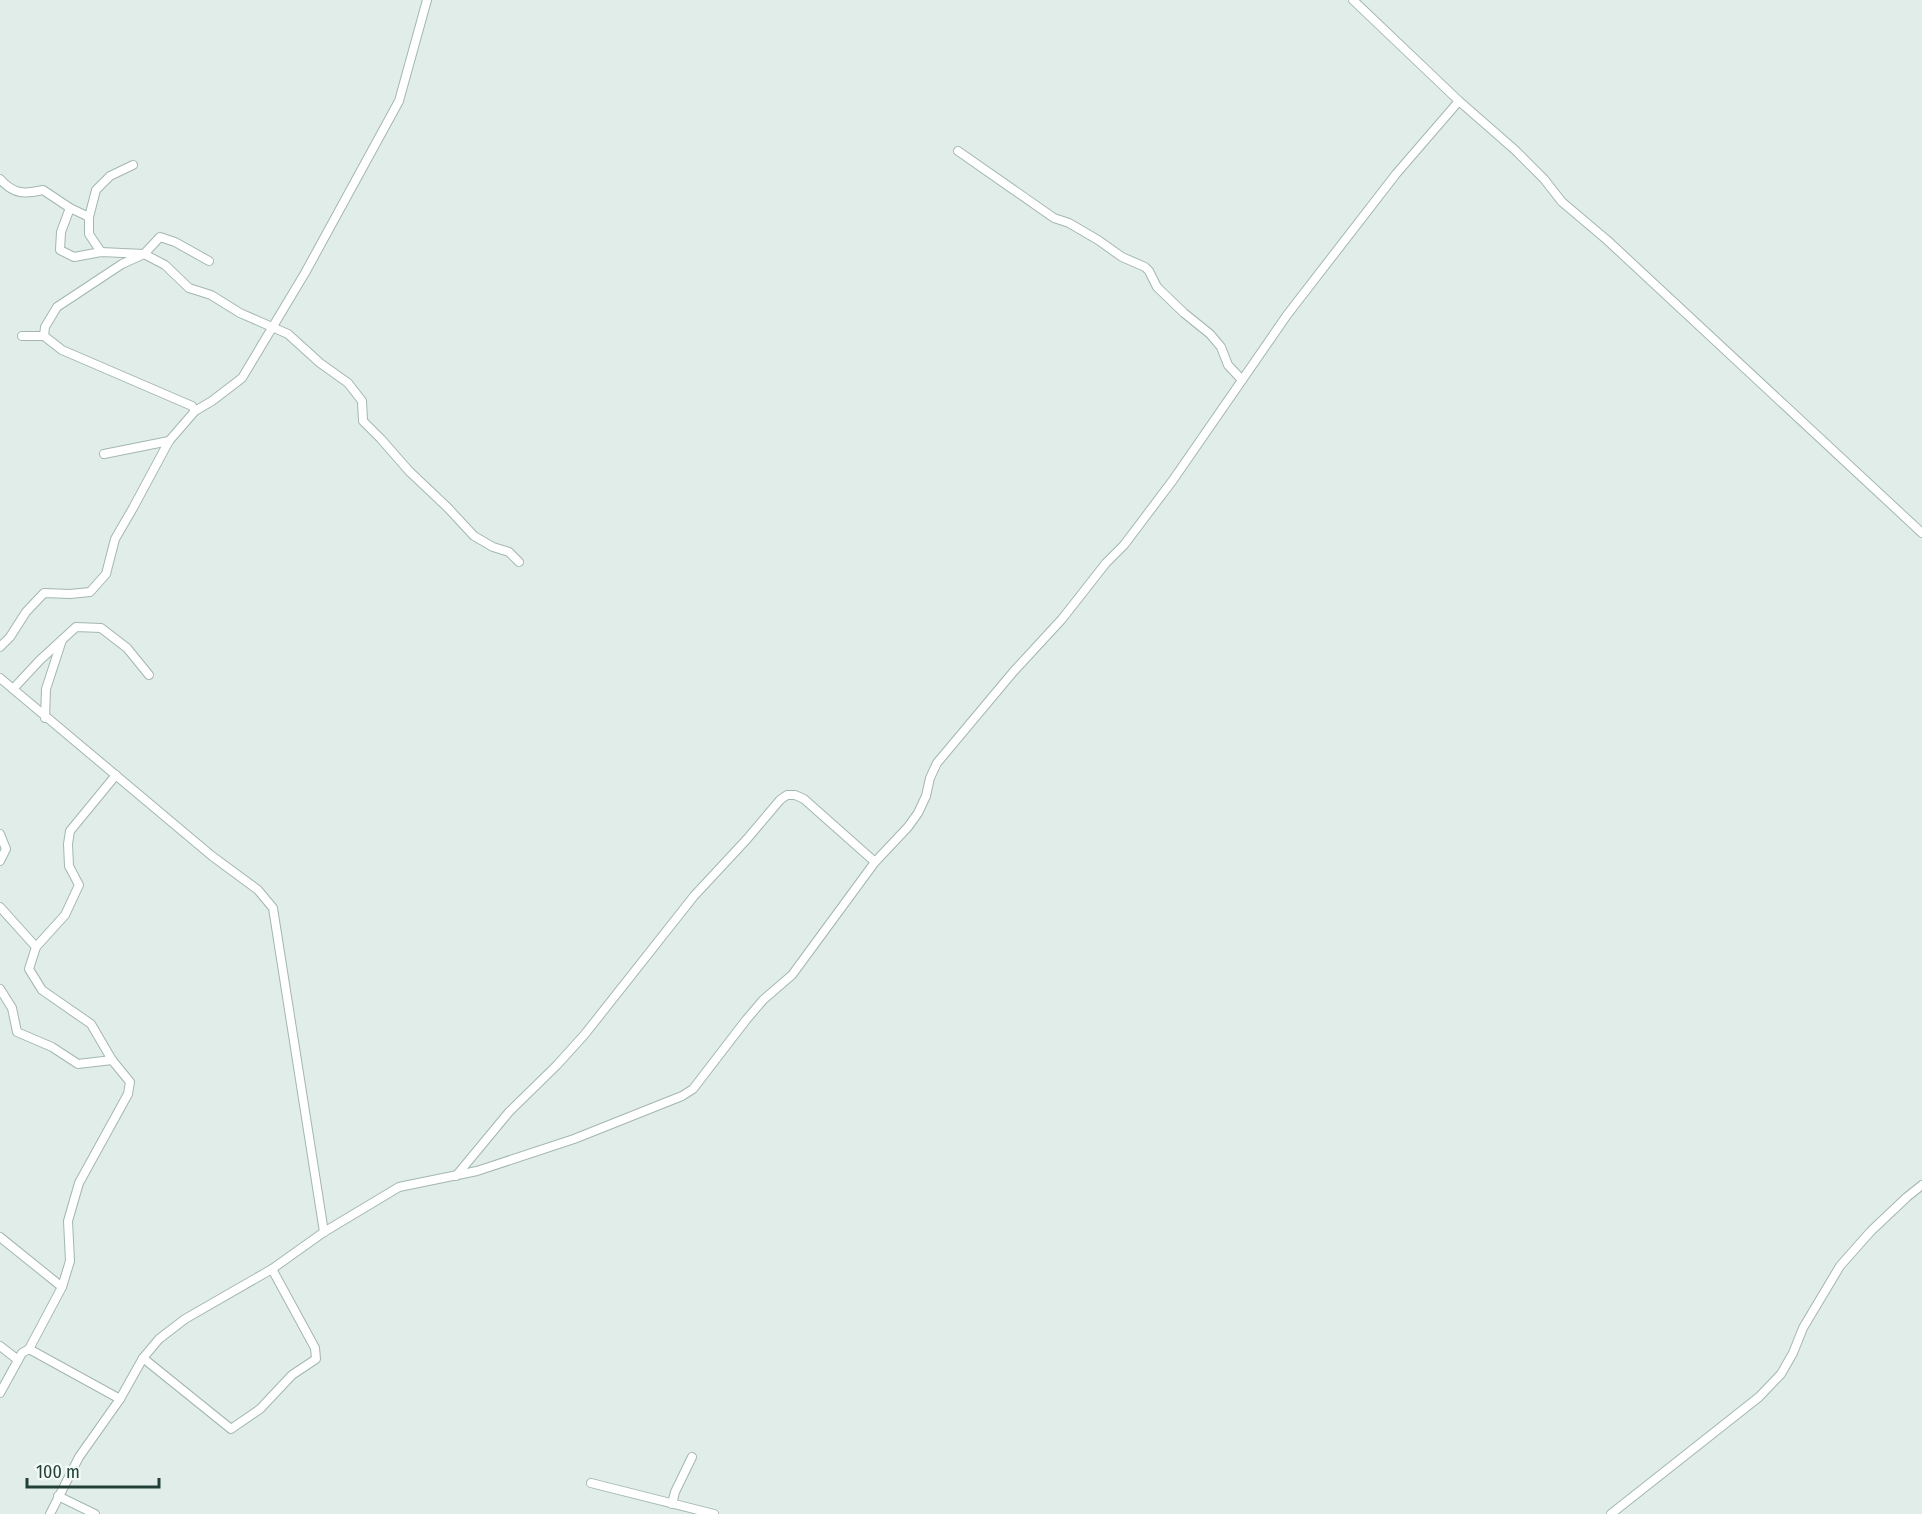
<svg xmlns="http://www.w3.org/2000/svg" width="1922" height="1514" viewBox="0 0 1922 1514" font-family="'Fira Sans Condensed',sans-serif">
<style>
.lines{fill:none;stroke-linecap:round;stroke-linejoin:round}
.minor-casing{stroke:#a3b6b0;stroke-width:10}
.minor{stroke:#fff;stroke-width:8}
</style>
<rect width="100%" height="100%" fill="#e1ede8"/>
<g class="lines">
<defs>
<g id="minor">
<path d="M1353 0 1459 101 1515 150 1544 179 1562 202 1607 240 1922 533"/>
<path d="M958 151 1054 218 1069 223 1098 240 1122 257 1145 267 1149 271 1157 287 1184 313 1210 334 1221 347 1228 365 1242 380"/>
<path d="M0 179C14 195 25 194 43 190L70 208 89 217"/>
<path d="M70 208 61 232 60 250 74 257 101 252 144 254 165 265 189 288 211 295 240 313 288 334 320 363 348 383 362 401 363 421 381 439 409 471 448 508 474 536 493 547 509 552 519 562"/>
<path d="M101 252 89 234V217L96 190 110 176 133 165"/>
<path d="M22 336H44L62 350 192 406 195 411"/>
<path d="M44 336 45 327 57 307 122 264 144 254 160 237 175 242 209 261"/>
<path d="M104 454 169 441"/>
<path d="M0 647 10 637 26 612 44 593 70 594 90 592 106 574 115 539 133 508 169 441 195 411 212 401 242 378 305 273 399 101 427 0"/>
<path d="M0 678 212 856 258 890 273 908 324 1232"/>
<path d="M13 689 40 660 76 627 101 628 127 648 149 675"/>
<path d="M45 718 46 689 62 640"/>
<path d="M0 834 6 849 0 861"/>
<path d="M0 907 36 947 29 969 42 990 91 1024 112 1060 130 1082 128 1094 79 1183 68 1221 70 1261 62 1287 29 1349"/>
<path d="M36 947 65 915 79 885 69 866 68 844 70 831 116 775"/>
<path d="M0 989 12 1008 17 1032 52 1047 78 1064 112 1060"/>
<path d="M456 1176 509 1112 557 1065 585 1034 694 896 747 839 780 800 787 795H795L804 799 875 862"/>
<path d="M0 1237 62 1287"/>
<path d="M0 1346 18 1360"/>
<path d="M143 1358 231 1429 260 1409 292 1375 316 1359 315 1348 272 1269"/>
<path d="M0 1393 22 1353 29 1349 120 1399"/>
<path d="M591 1483 714 1514"/>
<path d="M58 1496 95 1514"/>
<path d="M672 1504 675 1492 692 1457"/>
<path d="M50 1514 79 1457 120 1399 143 1358 159 1339 185 1319 272 1269 324 1232 399 1187 477 1171 574 1139 682 1096 693 1089 746 1020 763 1000 792 975 875 862 908 827 918 813 926 796 930 778 937 763 1014 671 1062 619 1106 563 1124 545 1173 480 1287 315 1396 174 1459 101"/>
<path d="M1611 1514 1759 1397 1781 1374 1793 1353 1803 1328 1840 1266 1871 1231 1907 1197 1922 1185"/>
</g>
</defs>
<use href="#minor" class="minor-casing"/>
<use href="#minor" class="minor"/>
</g>
<path d="M27 1478v9h132v-9" fill="none" stroke="#204038" stroke-width="3"/>
<text x="36" y="1478" font-size="18" fill="#204038" stroke="#f2f9f6" stroke-width="4.5" paint-order="stroke">100 m</text>
</svg>
